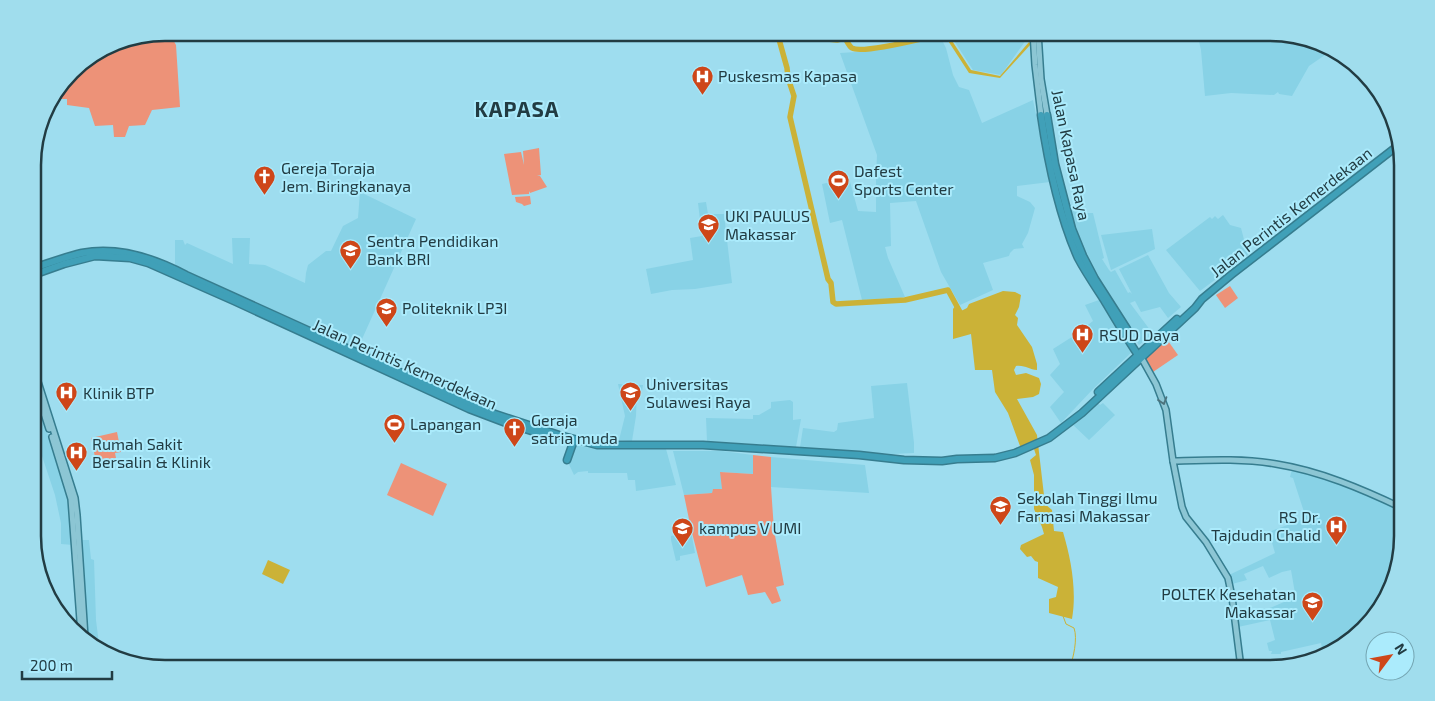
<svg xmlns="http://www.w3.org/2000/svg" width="1435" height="701" viewBox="0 0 1435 701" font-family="'Exo 2',sans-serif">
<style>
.built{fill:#88d2e6}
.green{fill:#ed9278}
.water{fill:#cbb237}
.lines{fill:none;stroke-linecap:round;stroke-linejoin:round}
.stream{stroke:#cbb237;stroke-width:1}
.river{stroke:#cbb237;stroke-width:5.5}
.major-casing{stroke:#367d8f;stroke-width:8}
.highway-casing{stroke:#367d8f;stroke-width:9}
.major{stroke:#8cc6d4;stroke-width:5}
.highway{stroke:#40a0b8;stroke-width:6}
.oneway{stroke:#4c737d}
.labels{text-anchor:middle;stroke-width:4;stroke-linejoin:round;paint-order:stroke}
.poi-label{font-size:16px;fill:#223c43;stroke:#abebfc;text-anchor:start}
.street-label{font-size:16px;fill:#223c43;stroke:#abebfc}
.district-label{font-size:21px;font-weight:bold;letter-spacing:1px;fill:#223c43;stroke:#abebfc}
.rim{fill:none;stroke:#223c43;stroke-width:2.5}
</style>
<rect width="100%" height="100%" fill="#9eddef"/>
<g class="built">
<path d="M949 33H1035L1029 36 1001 75 973 70Z"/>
<path d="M1197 33H1270L1328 46 1332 49 1328 50 1325 55 1309 66 1292 96 1279 94 1278 92 1274 95 1231 93 1205 96 1201 50Z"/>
<path d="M940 36 946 48 953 75 959 87 969 90 982 123 1033 100 1050 182 1017 186V196L1030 202 1035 208 1028 233 1022 244 1024 248 1014 249 1010 253 1009 256 983 263 993 290 960 305 941 272 916 201 890 203 891 246 885 247 888 258 905 297 862 300 842 220 830 223 822 184 849 178 858 211 876 212V178L877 155 840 53 856 52Z"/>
<path d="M360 192 416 219 358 348 273 310 250 299 175 266V240H183L185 245 187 243 233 264 232 238H250L249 264 265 265 305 283 306 273 308 265 326 251H331L343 226 358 218Z"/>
<path d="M706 202 708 214H724L732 283 695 289 672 290 651 294 646 269 693 260 690 238 702 236 698 203Z"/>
<path d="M1082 204 1084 213H1093L1104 258 1102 259 1109 270 1111 272 1115 270 1128 293 1130 292 1132 294 1119 269 1148 255 1169 293 1181 307 1168 318 1160 307 1141 312 1135 301 1130 303 1153 334 1139 345 1101 287 1085 254 1066 208Z"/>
<path d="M1223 215 1230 225 1241 228 1248 255 1200 291 1166 250 1210 217 1212 219 1215 216 1218 219Z"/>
<path d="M1152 229 1155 249 1111 270 1101 235Z"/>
<path d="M1099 300 1133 351 1093 389 1061 423 1050 407 1064 392 1050 375 1060 364 1053 349 1075 335 1093 321 1085 305Z"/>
<path d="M907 383 914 443V453L893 454 823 450 800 447 803 428 834 432 837 430 838 423 874 418 871 386Z"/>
<path d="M618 384 643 385 642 391H637L636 416 632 441 619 440 625 416Z"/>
<path d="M790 400 793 402V420L801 419 796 447 707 441 706 418 753 419V415H759L771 408V402Z"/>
<path d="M1095 400 1100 405 1103 403 1115 415 1089 440 1071 423Z"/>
<path d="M40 410 68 497 73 545 61 544V523L55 495 33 429V412Z"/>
<path d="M569 443 579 446 596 449 642 448 666 449 676 485 636 491 635 480H628L627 473H588V471L578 472 574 475 565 456Z"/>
<path d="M673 451H722L753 455 754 474 721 472 722 489H713L712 493 684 495Z"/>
<path d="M771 457 865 465 869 493 771 487Z"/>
<path d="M1292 469 1320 476 1348 486 1402 511V536L1389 594 1343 646 1323 653 1321 643 1281 652V654H1271L1272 651H1269L1267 643 1275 640 1270 620 1238 627 1237 616 1258 613 1284 602 1296 599 1291 570 1282 572 1269 578 1263 566 1244 574 1247 580 1232 584 1229 575 1275 553 1269 532 1306 518 1293 478 1290 477Z"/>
<path d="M691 531 695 553 680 556V560L676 561 671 540V536Z"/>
<path d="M80 540H89L91 559 94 560 96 620 99 644 98 648 87 639Z"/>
</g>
<g class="green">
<path d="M166 33 171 36 176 45 180 107 152 110 145 125 129 126 125 137H114L113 125 95 126 89 108 67 105V99H51L77 66 115 42Z"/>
<path d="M539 148 541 175 537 176H540L547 187 530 193 529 191V194L512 195 504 154 521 152 524 165 523 151Z"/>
<path d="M530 196 531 204 524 206 522 204 516 202 515 197Z"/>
<path d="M1230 286 1238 298 1225 308 1216 295Z"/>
<path d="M1166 338 1178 355 1153 372 1144 358Z"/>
<path d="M117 432 121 452 115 453 116 458 102 461 101 456 95 457 91 438Z"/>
<path d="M753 455 771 457V487L774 530 784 585 776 587 781 601 772 604 765 592 748 595 742 575 706 587 691 529 684 495 712 493 713 489H722L720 472 753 474Z"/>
<path d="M401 463 447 484 433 516 387 495Z"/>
<path d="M946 663 953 668 927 667Z"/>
</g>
<g class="water">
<path d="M943 33H947L971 70 1000 76 1029 42 1031 44 1000 78 969 73Z"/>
<path d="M1003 291 1015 292 1021 295 1019 307 1015 315 1018 318 1017 325 1032 347 1037 364V370C1029 370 1026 365 1016 366L1014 370 1016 375 1026 373 1039 378 1041 384 1039 394 1033 397 1017 399 1037 435 1045 504 1052 510 1054 531 1063 532C1071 559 1077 590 1072 619L1049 613V599L1056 597 1058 587 1038 578V562L1035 561 1031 556 1027 557 1020 549 1021 545 1044 534 1042 527 1034 509V475L1030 460 1036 455 1034 449 1020 446 1008 413 995 392 992 370H975L971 334 953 339V309L956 305 961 311 967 308 969 304Z"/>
<path d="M268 560 290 570 283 584 262 574Z"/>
</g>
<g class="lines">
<path class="stream" d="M1063 616 1066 624 1074 628C1078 639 1073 658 1070 668"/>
<g class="river">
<path d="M777 32 787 68 788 78 794 96 790 117 828 279 831 283 833 302 836 304 905 300 948 290 960 312"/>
<path d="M779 38 799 36 837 40 845 38C847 41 849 46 852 48 862 54 920 39 934 36L943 32"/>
</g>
<defs>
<g id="major">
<path d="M1033 32 1035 65 1041 115"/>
<path d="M1038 32 1041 79 1047 115"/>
<path d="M1141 357 1156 384 1166 410 1173 461 1182 507 1186 517 1206 542 1228 578 1232 597 1241 668"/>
<path d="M33 366 75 498 77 515 85 637"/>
<path d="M33 379 49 429"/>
<path d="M52 437 71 499 81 634"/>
<path d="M1173 461C1207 460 1242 458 1276 464 1320 471 1362 489 1402 508"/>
</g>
<g id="highway">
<path d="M1041 115C1048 163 1058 213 1078 258 1086 273 1095 286 1104 300 1116 320 1127 339 1140 358"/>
<path d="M1047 115 1055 164 1072 229 1083 256 1095 279 1127 329"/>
<path d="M33 268C49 263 65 257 82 253 118 246 154 258 186 275L486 411 559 435 597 445H703L859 455 904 460 942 461 957 459 995 458 1015 453 1049 438 1082 413 1195 308 1202 299 1231 275 1400 144"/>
<path d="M33 275 64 264 95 256 130 258 148 263 234 301 469 409 506 423"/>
<path d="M1098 392 1177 319"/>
<path d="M522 428 544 435"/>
<path d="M567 460 573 443"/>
</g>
</defs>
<use href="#major" class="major-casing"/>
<use href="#highway" class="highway-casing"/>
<use href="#major" class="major"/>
<use href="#highway" class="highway"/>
</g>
<defs><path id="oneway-chevron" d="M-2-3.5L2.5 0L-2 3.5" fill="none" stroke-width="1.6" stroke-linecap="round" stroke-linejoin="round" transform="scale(1.25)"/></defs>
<use class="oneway" href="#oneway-chevron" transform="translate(1163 401) rotate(72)"/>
<defs>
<symbol id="hospital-pin" viewBox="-11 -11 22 30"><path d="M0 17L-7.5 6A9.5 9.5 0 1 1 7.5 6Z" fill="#ce4619" stroke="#abebfc"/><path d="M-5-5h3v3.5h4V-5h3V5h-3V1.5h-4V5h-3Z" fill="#fff"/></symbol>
<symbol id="church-pin" viewBox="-11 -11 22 30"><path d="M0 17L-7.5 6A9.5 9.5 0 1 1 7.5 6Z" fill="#ce4619" stroke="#abebfc"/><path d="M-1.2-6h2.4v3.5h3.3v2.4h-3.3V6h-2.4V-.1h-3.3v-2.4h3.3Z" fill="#fff"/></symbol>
<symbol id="stadium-pin" viewBox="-11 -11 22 30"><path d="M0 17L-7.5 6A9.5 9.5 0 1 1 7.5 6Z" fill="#ce4619" stroke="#abebfc"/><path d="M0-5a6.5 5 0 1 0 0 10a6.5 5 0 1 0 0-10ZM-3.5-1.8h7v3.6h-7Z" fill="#fff"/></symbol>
<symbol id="university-pin" viewBox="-11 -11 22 30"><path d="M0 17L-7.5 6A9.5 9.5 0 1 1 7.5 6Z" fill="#ce4619" stroke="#abebfc"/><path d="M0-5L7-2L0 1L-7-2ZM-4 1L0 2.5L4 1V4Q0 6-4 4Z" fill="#fff"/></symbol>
</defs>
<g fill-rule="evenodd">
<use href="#hospital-pin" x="690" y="64" width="25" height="34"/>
<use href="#church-pin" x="252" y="164" width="25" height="34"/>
<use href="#stadium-pin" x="826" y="168" width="25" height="34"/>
<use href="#university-pin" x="696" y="212" width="25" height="34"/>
<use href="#university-pin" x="338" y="238" width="25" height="34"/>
<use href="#university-pin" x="374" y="296" width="25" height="34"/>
<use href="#hospital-pin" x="1070" y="322" width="25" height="34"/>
<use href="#hospital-pin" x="54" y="380" width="25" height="34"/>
<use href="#university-pin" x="618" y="380" width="25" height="34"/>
<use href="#stadium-pin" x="382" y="412" width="25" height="34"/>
<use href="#church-pin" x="502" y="416" width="25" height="34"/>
<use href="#hospital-pin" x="64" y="440" width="25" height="34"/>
<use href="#university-pin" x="988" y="494" width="25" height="34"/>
<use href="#hospital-pin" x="1324" y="514" width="25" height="34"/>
<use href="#university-pin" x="670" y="516" width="25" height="34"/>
<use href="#university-pin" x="1300" y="590" width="25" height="34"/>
</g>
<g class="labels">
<g class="poi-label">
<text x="718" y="82">Puskesmas Kapasa</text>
<text x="281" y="174">Gereja Toraja<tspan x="281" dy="18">Jem. Biringkanaya</tspan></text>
<text x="854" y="177">Dafest<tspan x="854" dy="18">Sports Center</tspan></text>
<text x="725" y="222">UKI PAULUS<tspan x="725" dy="18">Makassar</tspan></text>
<text x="367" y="247">Sentra Pendidikan<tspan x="367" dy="18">Bank BRI</tspan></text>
<text x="402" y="314">Politeknik LP3I</text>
<text x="1099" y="341">RSUD Daya</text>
<text x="646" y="390">Universitas<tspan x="646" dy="18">Sulawesi Raya</tspan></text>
<text x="83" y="399">Klinik BTP</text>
<text x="531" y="426">Geraja<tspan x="531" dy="18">satria muda</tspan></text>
<text x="410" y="430">Lapangan</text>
<text x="92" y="450">Rumah Sakit<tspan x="92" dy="18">Bersalin &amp; Klinik</tspan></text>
<text x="1017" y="504">Sekolah Tinggi Ilmu<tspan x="1017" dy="18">Farmasi Makassar</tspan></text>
<text x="1321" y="523" text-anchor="end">RS Dr.<tspan x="1321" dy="18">Tajdudin Chalid</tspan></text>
<text x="699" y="534">kampus V UMI</text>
<text x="1296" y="600" text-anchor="end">POLTEK Kesehatan<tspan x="1296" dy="18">Makassar</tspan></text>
</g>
<g class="street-label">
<text transform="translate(1071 155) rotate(78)" y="6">Jalan Kapasa Raya</text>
<text transform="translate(1291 212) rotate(-38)" y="6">Jalan Perintis Kemerdekaan</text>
<text transform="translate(405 364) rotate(24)" y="6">Jalan Perintis Kemerdekaan</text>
</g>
<g class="district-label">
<text x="517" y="117">KAPASA</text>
</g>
</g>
<path d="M0 0H1435V701H0ZM165 41H1270A124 124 0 0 1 1394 165V536A124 124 0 0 1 1270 660H165A124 124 0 0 1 41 536V165A124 124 0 0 1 165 41Z" fill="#a0dded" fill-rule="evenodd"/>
<path class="rim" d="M165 41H1270A124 124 0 0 1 1394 165V536A124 124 0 0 1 1270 660H165A124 124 0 0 1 41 536V165A124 124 0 0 1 165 41Z"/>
<g transform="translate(1390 656) rotate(58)"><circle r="24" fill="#abebfc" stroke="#74a5b2"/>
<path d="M0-4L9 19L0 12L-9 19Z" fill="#ce4619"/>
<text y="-8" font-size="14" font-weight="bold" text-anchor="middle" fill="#223c43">N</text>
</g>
<path d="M22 671v8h90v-8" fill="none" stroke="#223c43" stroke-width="2.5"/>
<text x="30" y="671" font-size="15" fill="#223c43" stroke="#abebfc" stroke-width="4" paint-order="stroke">200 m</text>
</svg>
